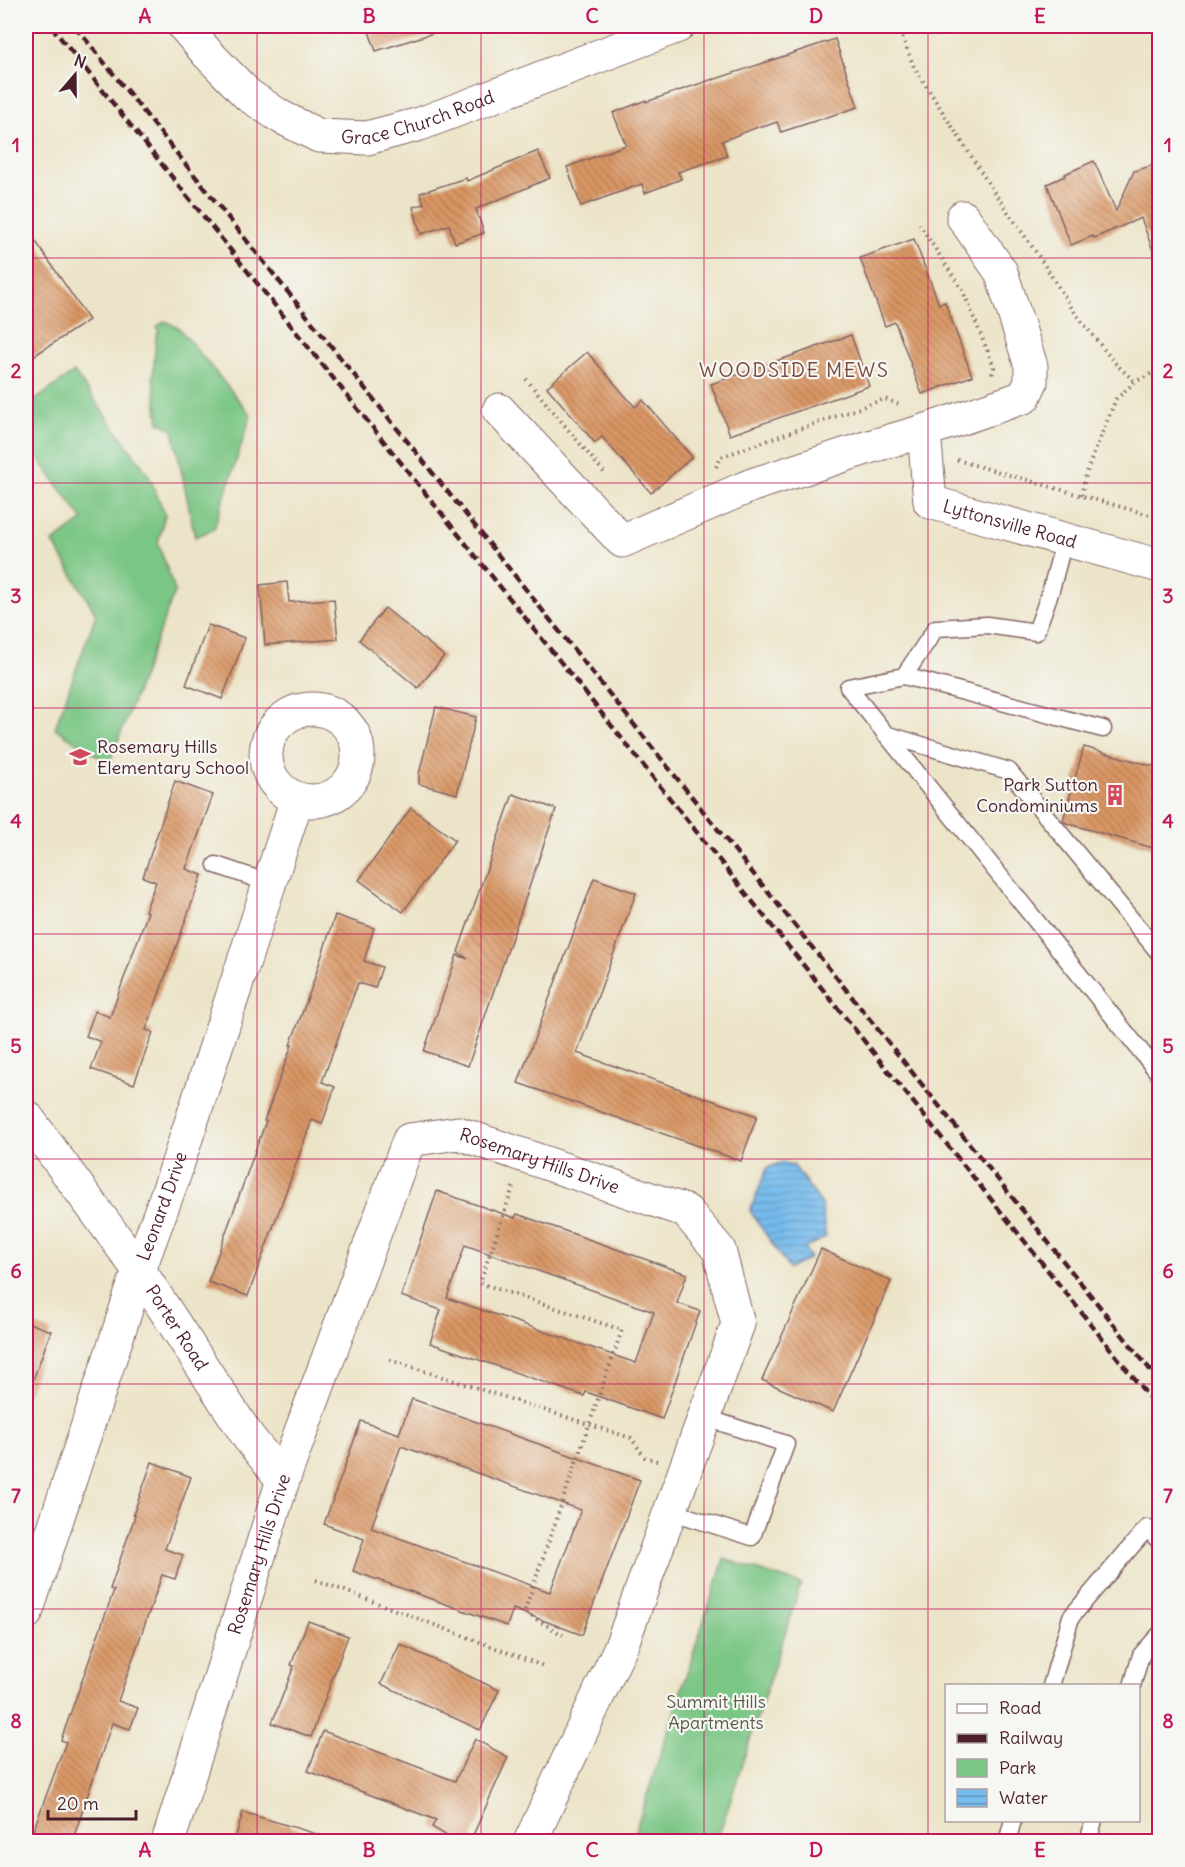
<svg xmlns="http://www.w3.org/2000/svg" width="1185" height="1867" viewBox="0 0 1185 1867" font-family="Delius,sans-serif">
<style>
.park{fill:#7ac685;stroke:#627258;stroke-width:1.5}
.water{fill:url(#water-rules);stroke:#606e8c;stroke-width:1.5}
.building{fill:url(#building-back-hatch);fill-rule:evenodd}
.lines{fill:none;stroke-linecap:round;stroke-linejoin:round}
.service-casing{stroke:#836462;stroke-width:19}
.minor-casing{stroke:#836462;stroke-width:35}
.path{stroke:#836462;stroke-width:4;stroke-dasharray:1.5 4.5;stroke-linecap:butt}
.service{stroke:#fff;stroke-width:16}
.minor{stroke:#fff;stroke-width:33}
.rail{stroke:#4a1f2b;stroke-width:4.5;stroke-dasharray:9 4.5;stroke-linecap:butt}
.grid{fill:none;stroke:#c2185b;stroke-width:1.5;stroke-opacity:0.55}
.labels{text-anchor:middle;stroke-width:4.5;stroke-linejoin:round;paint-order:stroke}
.street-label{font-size:18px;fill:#4a1f2b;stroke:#f6f6f2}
.poi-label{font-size:18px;fill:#4a1f2b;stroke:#f6f6f2;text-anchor:start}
.park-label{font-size:18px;fill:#5b594a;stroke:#f6f6f2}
.neighbourhood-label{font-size:20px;letter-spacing:1.5px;fill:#7c493f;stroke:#f6f6f2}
.neatline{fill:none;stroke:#c2185b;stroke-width:2}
.grid-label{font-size:20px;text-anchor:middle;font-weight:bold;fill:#c2185b}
</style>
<defs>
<pattern id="water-rules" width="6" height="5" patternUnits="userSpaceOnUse" patternTransform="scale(1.5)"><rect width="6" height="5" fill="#76bced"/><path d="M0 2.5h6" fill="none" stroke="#6398c0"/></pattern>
<pattern id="building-back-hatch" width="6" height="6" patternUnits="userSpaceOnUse" patternTransform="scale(1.5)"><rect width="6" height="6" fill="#d99664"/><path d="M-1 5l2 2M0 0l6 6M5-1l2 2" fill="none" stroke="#b27a53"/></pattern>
</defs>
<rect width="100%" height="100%" fill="#f6f6f2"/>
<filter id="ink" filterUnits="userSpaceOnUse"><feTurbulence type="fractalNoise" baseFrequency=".0167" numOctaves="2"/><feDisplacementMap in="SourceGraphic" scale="12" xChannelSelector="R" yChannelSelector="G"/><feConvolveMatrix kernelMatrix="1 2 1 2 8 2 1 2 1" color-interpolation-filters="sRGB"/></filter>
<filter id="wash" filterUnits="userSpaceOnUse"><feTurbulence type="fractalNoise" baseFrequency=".008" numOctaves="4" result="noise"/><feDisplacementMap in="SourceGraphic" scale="24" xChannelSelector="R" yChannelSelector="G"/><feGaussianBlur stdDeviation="1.35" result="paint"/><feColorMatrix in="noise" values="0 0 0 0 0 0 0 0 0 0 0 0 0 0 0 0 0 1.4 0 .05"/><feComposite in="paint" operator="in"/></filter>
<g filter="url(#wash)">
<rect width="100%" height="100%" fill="#ece4c8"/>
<g class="park">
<path d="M165 321 179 328 251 415 214 529 195 537 173 430 159 422 153 377 156 336 159 331 157 327Z"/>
<path d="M74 372 148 474 165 514 158 543 175 591 109 764 55 728 96 614 53 542 83 520 26 441V407Z"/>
<path d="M724 1559 801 1584 717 1841H632Z"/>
</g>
<path class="water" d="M782 1162 794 1166 821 1203 826 1237 805 1248 810 1258 789 1269 750 1211 767 1168Z"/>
<g id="blocks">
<g class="building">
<path d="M367 26H439L440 31 376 51Z"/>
<path d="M835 39 858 107 781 132 777 122 763 127V125L722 141 727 156 678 172 681 179 645 193 642 184 581 206 567 167 626 145 613 113 646 100V102L713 79V80Z"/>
<path d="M538 151 550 178 476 209 484 233 455 243 449 225 421 234 413 207 424 204 420 193 466 178 467 181Z"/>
<path d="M1094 161 1116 211 1134 171 1160 163V259H1156L1141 218 1094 238 1093 236 1071 245 1047 184 1065 176V174Z"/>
<path d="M26 227 89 320 26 361Z"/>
<path d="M914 239 939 304 945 302 972 376 922 394 895 322 885 326 860 258Z"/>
<path d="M851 335 869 386 730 435 711 384Z"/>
<path d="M587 352 635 407 643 400 692 457 651 493 602 437 595 443 547 387Z"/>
<path d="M287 582 289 602 334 599 338 639 265 645 260 585Z"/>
<path d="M385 608 444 656 418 688 359 640Z"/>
<path d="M208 625 245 638 222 699 186 685Z"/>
<path d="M436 707 476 717 457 794 419 784V774Z"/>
<path d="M1084 747 1160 768V850L1066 823 1063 820Z"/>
<path d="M175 781 213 795 186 869 202 875 146 1030 153 1032 134 1084 91 1069 101 1042 86 1036 95 1011 110 1017 148 912 145 911 156 882 143 877Z"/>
<path d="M513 794 556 809 468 1066 424 1051 457 955 468 959 458 952Z"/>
<path d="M411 808 455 840 403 912 359 880Z"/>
<path d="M594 878 636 893 577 1053 757 1116 741 1161 518 1083Z"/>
<path d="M335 915 374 928 364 961 382 967 375 988 358 983 322 1082 335 1087 322 1124 312 1120 248 1296 208 1282 266 1121H264L292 1045H290L310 992Z"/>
<path d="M437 1191 515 1218 517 1214 687 1274 677 1303 700 1311 662 1419 586 1392 584 1396 430 1343 441 1310 401 1296ZM465 1245 654 1312 636 1363 447 1298Z"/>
<path d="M821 1249 891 1281 833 1412 762 1380Z"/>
<path d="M26 1322 51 1331 28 1394 26 1393Z"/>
<path d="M412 1399 640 1480 582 1635 513 1609 507 1626 353 1571 364 1539 324 1524 361 1421 399 1434ZM401 1446 581 1510 550 1592 371 1528Z"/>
<path d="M152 1462 191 1477 165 1549 183 1555 175 1579 162 1575 118 1701 138 1708 130 1729 112 1723 72 1842H29L66 1742 61 1740 114 1590 110 1589 135 1516 133 1515Z"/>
<path d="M308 1621 348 1636 311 1737 272 1723 294 1666 291 1665Z"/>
<path d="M400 1644 499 1690 480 1730 381 1684Z"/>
<path d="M323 1731 455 1781 475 1739 508 1757 470 1842H457L432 1827 436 1820 308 1771Z"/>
<path d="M243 1812 320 1835 319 1842H234Z"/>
</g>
</g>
</g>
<g filter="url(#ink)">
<use href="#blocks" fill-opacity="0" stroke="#836462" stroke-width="1.5"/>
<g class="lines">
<defs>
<g id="service">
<path d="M1064 541 1051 590 1036 632 987 625 936 628 904 676 848 687 1160 1075"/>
<path d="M904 676 1103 729"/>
<path d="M885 734 1009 771 1160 954"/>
<path d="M216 865 269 883"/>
<path d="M670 1511 752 1537 786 1444 704 1417"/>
<path d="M1051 1686 1071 1617 1147 1528 1160 1542"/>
<path d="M1132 1686 1141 1655 1160 1634"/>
<path d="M1007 1842 1013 1820"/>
<path d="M1088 1842 1094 1820"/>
</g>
<g id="minor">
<path id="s1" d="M184 26 208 54 248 95 281 117 319 136 367 138 420 124 678 26"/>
<path d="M499 410 622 541 752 485 869 447 924 431 1024 397 1031 382V366L1001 272 963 217"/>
<path id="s2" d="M924 431 930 502 1160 566"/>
<circle cx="312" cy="755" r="46"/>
<path id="s3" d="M26 1116 139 1270 249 1438 283 1480"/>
<path id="s4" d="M26 1613 139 1270 173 1178 297 799"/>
<path id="s5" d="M168 1842 283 1480 409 1140 458 1133 686 1211 719 1250 738 1324 622 1644 530 1842"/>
</g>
</defs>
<use href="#service" class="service-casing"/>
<use href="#minor" class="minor-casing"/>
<g class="path">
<path d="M898 26 914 67 994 192 1040 258 1075 313 1114 362 1135 382"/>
<path d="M919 224 963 291 994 367 992 375"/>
<path d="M526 379 606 475"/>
<path d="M957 460 1160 518"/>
<path d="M716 467 721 457 885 399 898 404"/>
<path d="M1081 495 1088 468 1116 399 1135 382 1160 369"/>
<path d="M513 1187 480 1283 622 1330 524 1612 563 1635"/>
<path d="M390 1360 631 1438 645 1457 657 1461"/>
<path d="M316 1580 546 1667"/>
</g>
<use href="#service" class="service"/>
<use href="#minor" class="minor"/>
<g class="rail">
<path d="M51 26 1038 1258 1160 1411"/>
<path d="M75 26 1160 1382"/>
</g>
</g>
</g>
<path class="grid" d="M257 26V1842M481 26V1842M704 26V1842M928 26V1842M26 258H1160M26 483H1160M26 708H1160M26 934H1160M26 1159H1160M26 1384H1160M26 1609H1160"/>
<defs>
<symbol id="school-bare" viewBox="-9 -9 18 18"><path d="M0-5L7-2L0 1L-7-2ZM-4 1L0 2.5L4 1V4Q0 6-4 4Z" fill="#d1495b" stroke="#f6f6f2" stroke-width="2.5" paint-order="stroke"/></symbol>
<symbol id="building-bare" viewBox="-9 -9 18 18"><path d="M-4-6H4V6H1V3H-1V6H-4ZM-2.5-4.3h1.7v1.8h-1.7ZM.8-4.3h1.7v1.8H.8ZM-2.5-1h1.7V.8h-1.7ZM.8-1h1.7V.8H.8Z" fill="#d1495b" stroke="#f6f6f2" stroke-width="2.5" paint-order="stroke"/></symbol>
</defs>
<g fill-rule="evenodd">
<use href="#school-bare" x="65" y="742" width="30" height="30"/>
<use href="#building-bare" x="1100" y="780" width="30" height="30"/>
</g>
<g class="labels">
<g class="street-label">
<text dy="6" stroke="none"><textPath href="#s1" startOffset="278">Grace Church Road</textPath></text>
<text dy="6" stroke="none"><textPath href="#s2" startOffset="154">Lyttonsville Road</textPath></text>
<text dy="6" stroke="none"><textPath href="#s5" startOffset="878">Rosemary Hills Drive</textPath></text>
<text dy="6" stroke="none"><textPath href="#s4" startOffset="429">Leonard Drive</textPath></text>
<text dy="6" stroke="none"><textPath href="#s3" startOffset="260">Porter Road</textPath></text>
<text dy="6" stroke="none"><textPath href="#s5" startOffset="302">Rosemary Hills Drive</textPath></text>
</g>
<g class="poi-label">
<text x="97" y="753">Rosemary Hills<tspan x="97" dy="21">Elementary School</tspan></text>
<text x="1098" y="791" text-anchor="end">Park Sutton<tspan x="1098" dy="21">Condominiums</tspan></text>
</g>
<g class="park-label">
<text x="716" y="1708">Summit Hills<tspan x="716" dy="21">Apartments</tspan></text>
</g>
<g class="neighbourhood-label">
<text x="794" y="377">WOODSIDE MEWS</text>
</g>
</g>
<rect width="1185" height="1867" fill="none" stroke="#f6f6f2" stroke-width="66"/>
<rect x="945" y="1684" width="195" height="138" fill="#f6f6f2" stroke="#b1a0a2" stroke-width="1.5"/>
<rect x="957" y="1704" width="30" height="9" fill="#ffffff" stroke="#b1a0a2" stroke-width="1.5"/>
<text x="999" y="1714" font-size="18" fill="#4a1f2b">Road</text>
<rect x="957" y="1734" width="30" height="9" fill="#4a1f2b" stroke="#b1a0a2" stroke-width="1.5"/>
<text x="999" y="1744" font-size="18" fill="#4a1f2b">Railway</text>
<rect x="957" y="1759" width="30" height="18" fill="#7ac685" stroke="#b1a0a2" stroke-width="1.5"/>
<text x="999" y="1774" font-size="18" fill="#4a1f2b">Park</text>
<rect x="957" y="1789" width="30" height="18" fill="url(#water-rules)" stroke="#b1a0a2" stroke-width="1.5"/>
<text x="999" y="1804" font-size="18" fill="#4a1f2b">Water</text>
<g transform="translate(75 75) rotate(20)" stroke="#f6f6f2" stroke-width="4.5" paint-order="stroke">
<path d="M0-4.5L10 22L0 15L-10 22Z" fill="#4a1f2b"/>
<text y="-9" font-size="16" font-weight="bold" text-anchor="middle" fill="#4a1f2b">N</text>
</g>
<path d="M48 1810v9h88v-9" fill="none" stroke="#4a1f2b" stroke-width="3"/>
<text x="57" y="1810" font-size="18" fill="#4a1f2b" stroke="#f6f6f2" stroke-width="4.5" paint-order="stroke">20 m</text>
<rect x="33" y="33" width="1119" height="1801" class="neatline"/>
<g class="grid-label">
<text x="145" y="23">A</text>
<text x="369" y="23">B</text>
<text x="592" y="23">C</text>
<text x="816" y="23">D</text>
<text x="1040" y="23">E</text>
<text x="16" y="152">1</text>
<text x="1168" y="152">1</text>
<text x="16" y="378">2</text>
<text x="1168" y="378">2</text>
<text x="16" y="603">3</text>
<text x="1168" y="603">3</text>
<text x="16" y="828">4</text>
<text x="1168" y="828">4</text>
<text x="16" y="1053">5</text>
<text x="1168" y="1053">5</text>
<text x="16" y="1278">6</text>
<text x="1168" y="1278">6</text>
<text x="16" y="1503">7</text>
<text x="1168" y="1503">7</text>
<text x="16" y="1728">8</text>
<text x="1168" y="1728">8</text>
<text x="145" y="1857">A</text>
<text x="369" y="1857">B</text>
<text x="592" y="1857">C</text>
<text x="816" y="1857">D</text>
<text x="1040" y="1857">E</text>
</g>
</svg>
